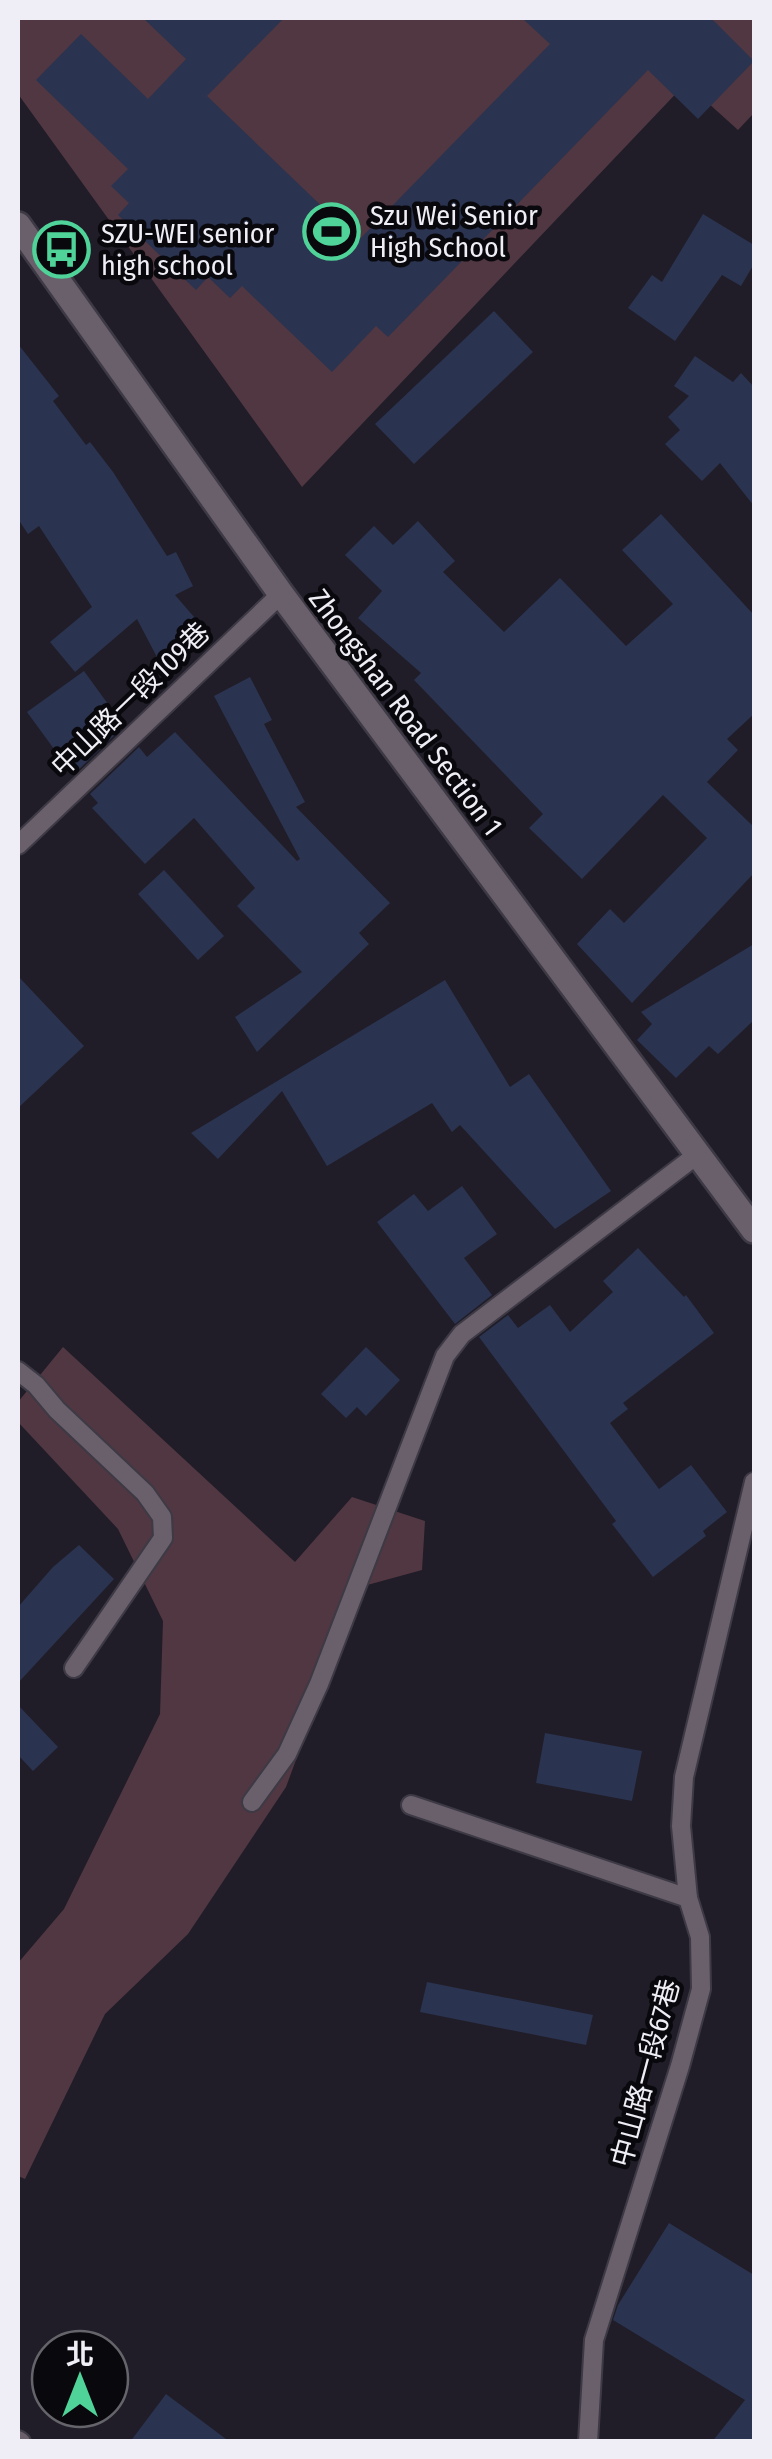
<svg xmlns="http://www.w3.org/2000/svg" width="772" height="2459" viewBox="0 0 772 2459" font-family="'Fira Sans Condensed','Noto Sans TC',sans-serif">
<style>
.green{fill:#503742}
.building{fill:#2a334f}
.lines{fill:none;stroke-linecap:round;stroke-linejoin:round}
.service-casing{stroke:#3d3a45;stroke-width:22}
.tertiary-casing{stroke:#3d3a45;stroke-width:30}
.service{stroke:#6a606c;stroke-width:18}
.tertiary{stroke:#6a606c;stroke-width:25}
.labels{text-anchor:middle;stroke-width:9;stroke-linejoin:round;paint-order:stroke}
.poi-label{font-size:28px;fill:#efedf5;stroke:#09080d;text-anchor:start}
.street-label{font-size:28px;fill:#efedf5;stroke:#09080d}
</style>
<rect width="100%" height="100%" fill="#201d28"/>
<g class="green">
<path d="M21 18H754V113L738 130 686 83 302 487 18 94V20Z"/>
<path d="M63 1347 295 1562 352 1497 425 1521 422 1570 360 1587 286 1787 188 1934 105 2014 25 2179 18 2176V1963L64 1909 160 1714 163 1621 118 1529 18 1422V1402Z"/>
</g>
<g class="building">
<path d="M143 18H284L207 96 358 241 550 44 522 18H711L754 61 698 119 648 70 388 337 376 326 332 372 242 286 230 298 208 277 196 290 118 215 129 203 111 186 128 169 36 80 81 34 148 99 186 59Z"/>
<path d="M703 214 754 245V264L741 286 722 275 675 341 628 308 652 275 662 282Z"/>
<path d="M494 311 533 352 414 464 375 424Z"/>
<path d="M18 344 59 396 53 401 86 445 90 442 113 472 167 556 176 552 193 586 175 595 201 625 159 661 137 619 75 672 50 642 92 607 39 526 28 534 18 519Z"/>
<path d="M695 356 733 382 741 373 754 387V506L720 463 702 481 665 444 680 430 668 417 689 396 674 386Z"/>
<path d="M661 514 754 615V714L727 739 738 750 707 782 754 827V873L632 1003 577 944 610 909 624 923 707 838 663 795 582 879 529 828 543 814 414 680 421 673 358 618 382 591 345 555 374 526 393 545 418 521 455 561 443 572 504 632 560 578 626 646 673 604 622 550Z"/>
<path d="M84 671 124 726 73 775 27 712Z"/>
<path d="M250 677 272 720 264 724 305 802 296 807 390 903 359 933 369 944 257 1052 235 1017 302 972 237 906 255 888 194 818 145 864 92 808 98 803 90 794 139 747 147 757 175 732 297 861 300 859 214 696Z"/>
<path d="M164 870 224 936 198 960 138 894Z"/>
<path d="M754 944V1020L718 1054 709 1046 676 1078 637 1040 652 1024 641 1012Z"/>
<path d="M18 976 84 1046 18 1108Z"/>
<path d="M445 980 510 1087 529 1074 611 1191 555 1229 460 1125 452 1132 432 1103 327 1166 282 1091 218 1159 191 1133Z"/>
<path d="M462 1186 497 1234 464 1258 492 1295 455 1324 377 1222 414 1194 428 1211Z"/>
<path d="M638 1248 684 1297 686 1295 714 1333 623 1403 628 1409 610 1423 659 1489 691 1465 727 1512 703 1531 706 1536 653 1577 612 1524 616 1521 479 1337 508 1315 518 1328 550 1305 570 1332 613 1292 603 1281Z"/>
<path d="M366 1347 400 1380 366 1416 357 1407 346 1418 321 1394Z"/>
<path d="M79 1545 114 1579 18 1683V1607L53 1567Z"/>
<path d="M18 1705 58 1747 33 1771 18 1755Z"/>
<path d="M545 1733 642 1751 632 1801 536 1783Z"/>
<path d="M427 1982 593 2015 586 2045 420 2012Z"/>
<path d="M669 2223 754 2275V2442H712L745 2400 613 2320 618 2305Z"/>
<path d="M166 2394 230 2442H130Z"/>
</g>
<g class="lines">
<defs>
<g id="service">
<path d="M18 845 281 594"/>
<path d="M18 1371 36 1385 57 1410 145 1493 162 1517 163 1538 74 1668"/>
<path d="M252 1802 287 1754 319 1684 445 1356 462 1334 698 1154"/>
<path d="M411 1805 688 1898"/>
<path d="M18 2440 21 2442"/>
<path d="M588 2442 594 2340 680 2066 701 1989 700 1937 688 1898 681 1826 684 1777 754 1482"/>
</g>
<path id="tertiary" d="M18 225 281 594 754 1230"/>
</defs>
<use href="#service" class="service-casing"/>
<use href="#tertiary" class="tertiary-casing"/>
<use href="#service" class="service"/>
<use href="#tertiary" class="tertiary"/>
</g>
<defs>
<symbol id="stadium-ring" viewBox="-11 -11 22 22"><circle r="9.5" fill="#09080d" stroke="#4fd398" stroke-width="1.5"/><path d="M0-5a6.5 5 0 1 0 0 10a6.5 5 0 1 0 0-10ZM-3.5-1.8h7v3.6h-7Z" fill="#4fd398"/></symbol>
<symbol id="bus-ring" viewBox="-11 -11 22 22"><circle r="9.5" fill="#09080d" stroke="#4fd398" stroke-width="1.5"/><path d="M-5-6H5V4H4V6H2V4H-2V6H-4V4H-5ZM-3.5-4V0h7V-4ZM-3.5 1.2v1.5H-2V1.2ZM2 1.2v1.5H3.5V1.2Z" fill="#4fd398"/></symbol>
</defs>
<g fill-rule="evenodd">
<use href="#stadium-ring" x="300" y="200" width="63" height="63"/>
<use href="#bus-ring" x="30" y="218" width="63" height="63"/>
</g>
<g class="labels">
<g class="poi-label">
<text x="370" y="225">Szu Wei Senior<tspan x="370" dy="32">High School</tspan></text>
<text x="101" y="243">SZU-WEI senior<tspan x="101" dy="32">high school</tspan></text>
</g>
<g class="street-label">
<text transform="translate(130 699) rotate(-44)" y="10">中山路一段109巷</text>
<text transform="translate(406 712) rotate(53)" y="10">Zhongshan Road Section 1</text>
<text transform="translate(645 2073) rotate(-75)" y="10">中山路一段67巷</text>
</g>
</g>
<rect width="772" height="2459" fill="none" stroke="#efedf5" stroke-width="40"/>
<g transform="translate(80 2379)"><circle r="48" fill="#09080d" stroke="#65646a" stroke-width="2.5"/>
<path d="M0-8L18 38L0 25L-18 38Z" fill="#4fd398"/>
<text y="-15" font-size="28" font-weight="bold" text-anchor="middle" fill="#efedf5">北</text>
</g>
</svg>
